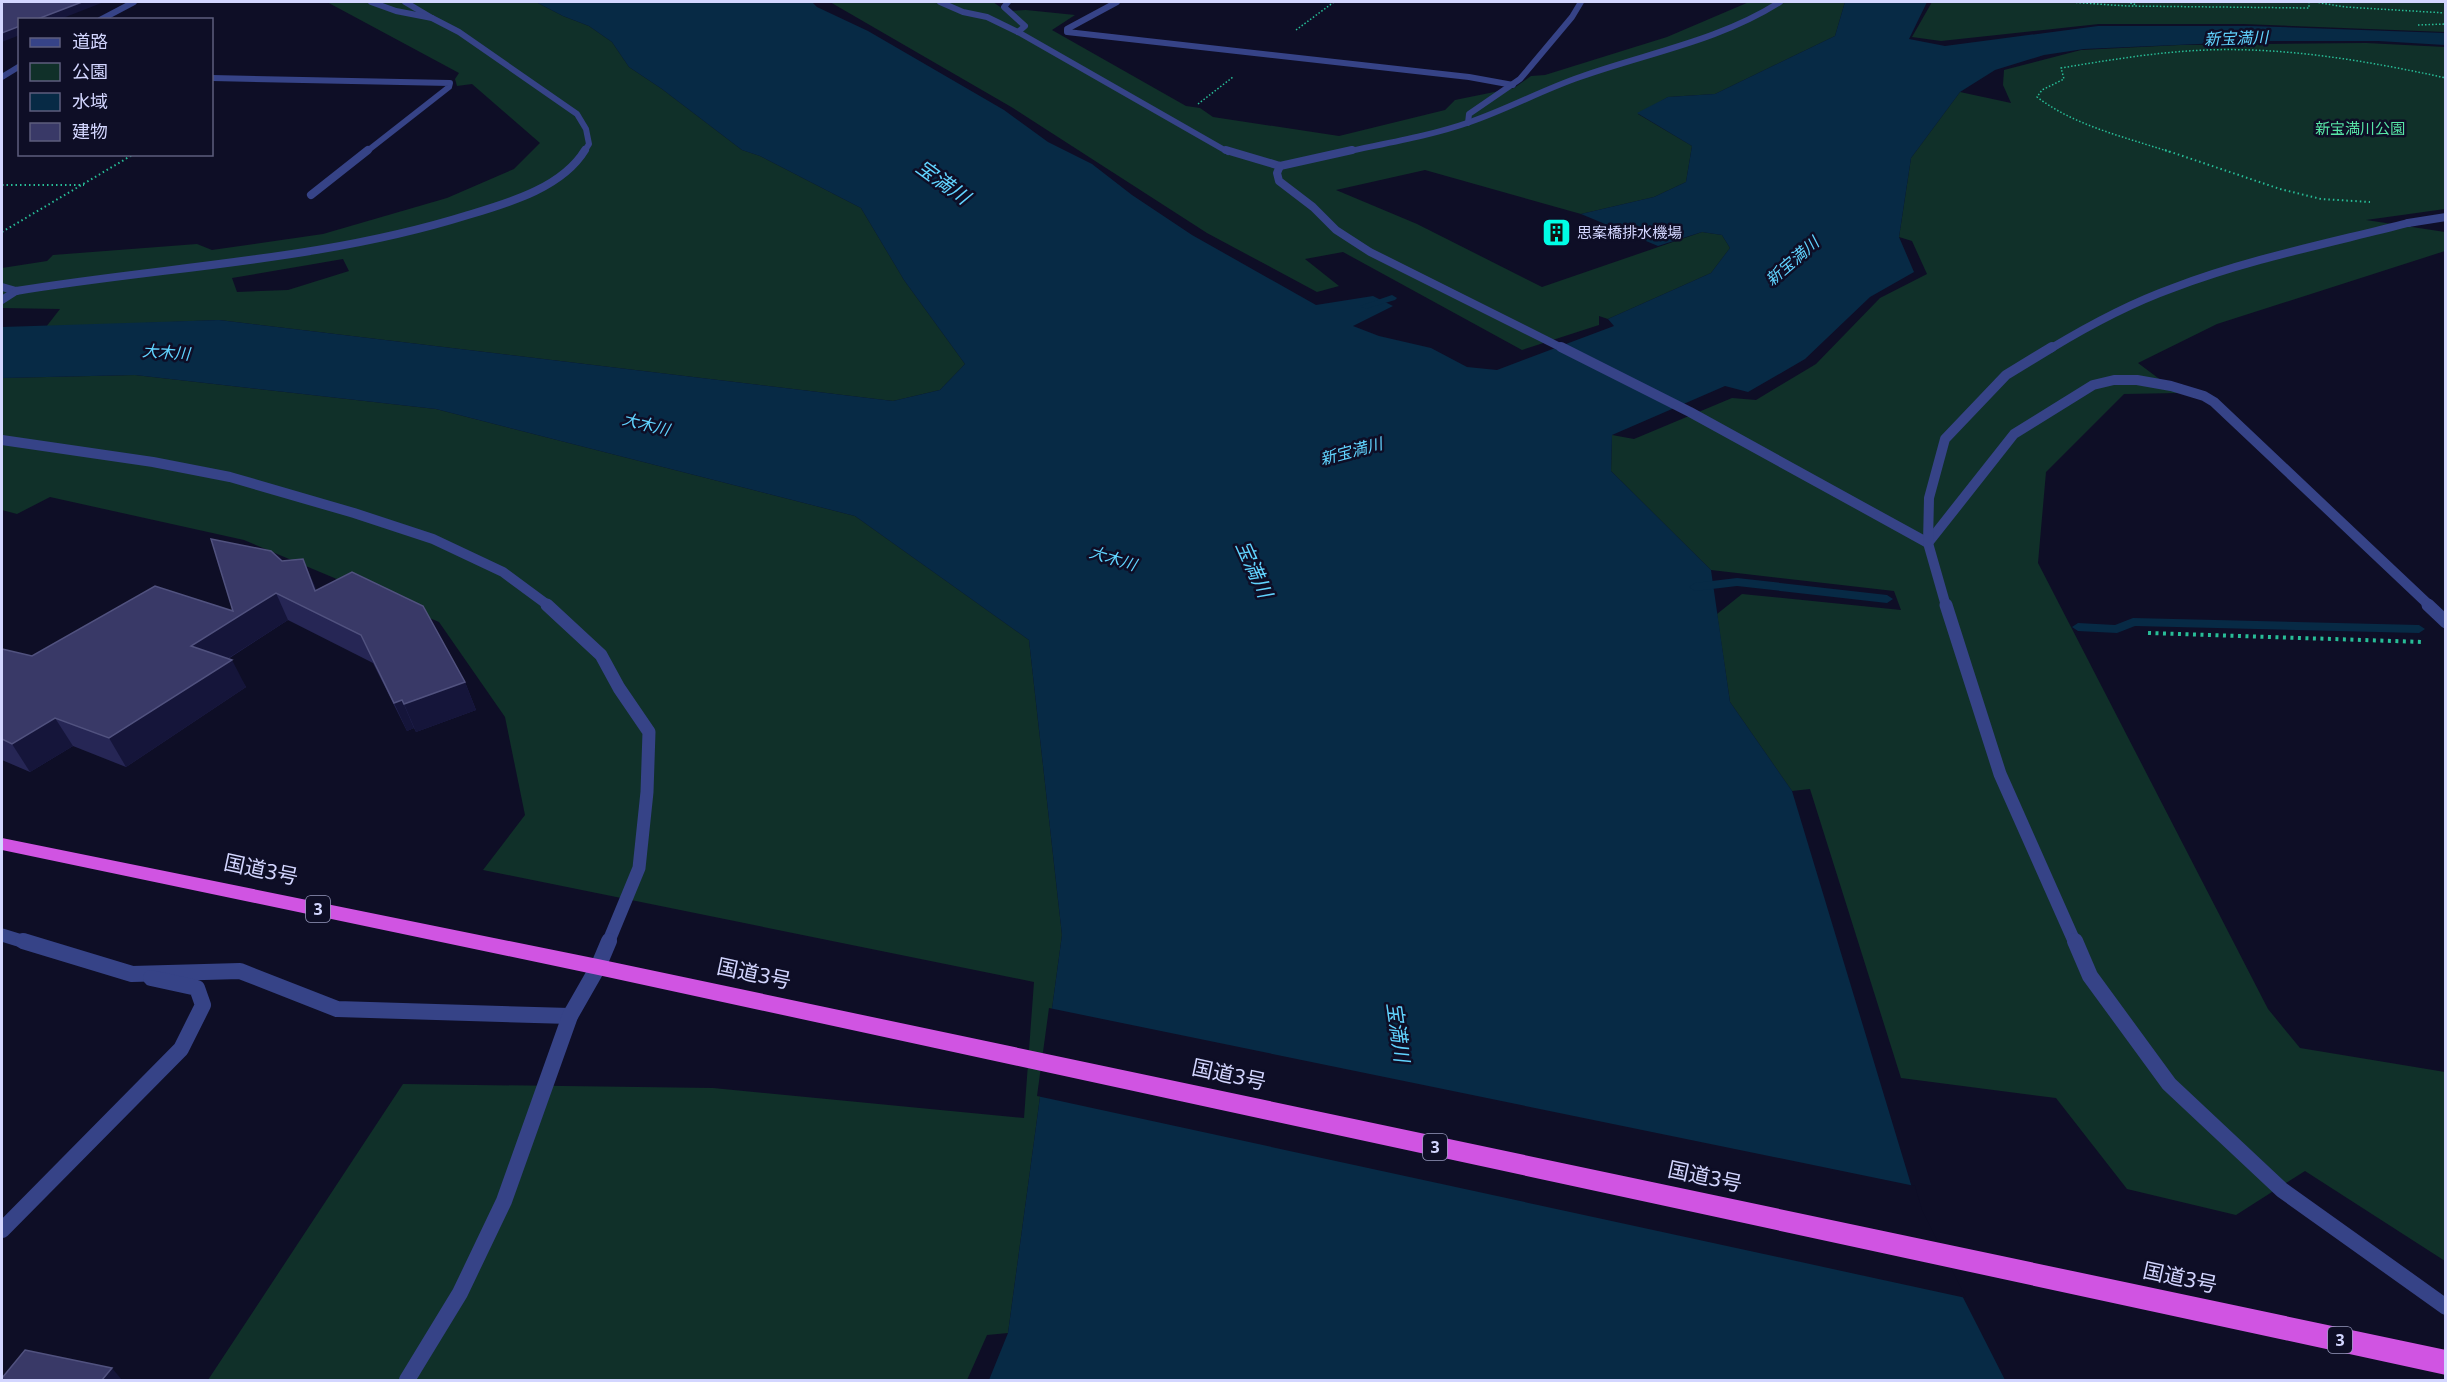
<svg xmlns="http://www.w3.org/2000/svg" width="2447" height="1382" viewBox="0 0 2447 1382" font-family="'Noto Sans','Noto Sans JP',sans-serif">
<style>
.green{fill:#103029;fill-rule:evenodd}
.water{fill:#072a45}
.pier{fill:#0e0e26}
.lines{fill:none;stroke-linecap:round;stroke-linejoin:round}
.stream{fill:#072a45;fill-rule:evenodd}
.path-far2{stroke:#28bd97;stroke-width:1.5;stroke-dasharray:1.5 2;stroke-linecap:butt}
.path-far1{stroke:#28bd97;stroke-width:2;stroke-dasharray:1.5 3;stroke-linecap:butt}
.path{stroke:#28bd97;stroke-width:4;stroke-dasharray:3 4.5;stroke-linecap:butt}
.minor-far4{stroke:#364387;stroke-width:6}
.minor-far3{stroke:#364387;stroke-width:8}
.minor-far2{stroke:#364387;stroke-width:10}
.minor-far1{stroke:#364387;stroke-width:13}
.minor{stroke:#364387;stroke-width:16}
.tertiary-far1{stroke:#364387;stroke-width:6}
.tertiary{stroke:#364387;stroke-width:8}
.trunk{fill:#d054e2;fill-rule:evenodd}
.wall{fill:#262655}
.shaded-wall{fill:#15153a}
.building{fill:#393967;stroke:#51527f;stroke-width:1.5}
.labels{text-anchor:middle;stroke-width:5;stroke-linejoin:round;paint-order:stroke}
.far-park-label{font-size:15px;fill:#58e6a7;stroke:#0e0e26}
.far-poi-label{font-size:15px;fill:#d3d6ff;stroke:#0e0e26;text-anchor:start}
.far-water-label{font-size:16px;font-style:italic;fill:#61d4ff;stroke:#0e0e26}
.shield{fill:#0e0e26;stroke:#989abe;stroke-width:1.5}
.shield-label{font-size:16px;font-weight:bold;fill:#d3d6ff}
.water-label{font-size:20px;font-style:italic;fill:#61d4ff;stroke:#0e0e26}
.near-street-label{font-size:21px;fill:#d3d6ff;stroke:#0e0e26}
</style>
<rect width="100%" height="100%" fill="#0e0e26"/>
<g class="green">
<path d="M327 2H536L563 16 589 26 612 42 629 67 662 89 742 150 760 156 861 208 904 280 965 364 940 390 893 401 219 320 46 327 60 309 2 308V268L47 261 53 255 197 244 212 250 323 234 447 198 514 169 540 143 472 84 457 86 455 79 459 73ZM343 259 349 271 288 290 237 292 232 278Z"/>
<path d="M830 2H993L1006 11 1026 10 1075 15 1052 30 1186 106 1200 108 1213 117 1339 136 1445 110 1455 100 1514 88 1531 76 1545 75 1667 37 1749 2H1845L1835 36 1715 94 1668 97 1638 114 1692 146 1686 182 1654 197 1581 214 1425 170 1336 190 1417 224 1542 287 1702 232 1722 235 1730 248 1711 273 1608 319 1599 316V325L1522 350 1343 252 1305 259 1339 286 1317 292 1207 233 1013 108Z"/>
<path d="M1932 2H2445V32L2243 24H2099L1941 41 1912 37Z"/>
<path d="M2366 43 2445 47V209L2366 220 2445 232V251L2217 324 2138 363 2178 393 2124 394 2046 472 2038 563 2268 1009 2300 1048 2445 1072V1261L2305 1171 2236 1215 2127 1189 2056 1098 1901 1078 1810 789 1792 791 1730 702 1717 614 1742 594 1901 610 1894 591 1711 570 1611 471 1612 435 1634 439 1732 398 1756 400 1816 364 1880 298 1927 274 1912 241 1899 237 1911 158 1960 92 2011 103 2003 85 2004 70 2081 50 2180 45Z"/>
<path d="M135 375 436 409 855 516 1029 640 1062 935 1008 1333 987 1335 967 1380H208L403 1084 713 1088 1024 1118 1034 982 483 870 525 815 505 717 439 622 244 540 50 497 17 514 2 510V378Z"/>
</g>
<path class="water" d="M536 2H812L817 7 868 31 1004 110 1048 142 1092 164 1132 195 1192 235 1316 305 1373 296 1393 306 1353 326 1379 336 1431 348 1467 367 1497 370 1614 326 1608 319 1711 273 1730 248 1722 235 1702 232 1658 246 1581 214 1654 197 1686 182 1692 146 1637 113 1668 97 1715 94 1835 36 1845 2H1927L1909 39 1945 46 2098 26H2250L2445 33V45L2378 41H2268L2084 49 2044 55 1995 70 1960 92 1911 158 1899 237 1914 272 1870 297 1805 359 1748 392 1725 386 1612 435 1611 471 1711 570 1730 702 1792 791 1919 1211 2005 1380H989L1008 1333 1062 935 1029 640 855 516 436 409 135 375 2 378V327L219 320 893 401 940 390 965 364 904 280 861 208 760 156 742 150 662 89 629 67 612 42 589 26 563 16Z"/>
<path class="pier" d="M1049 1008 1915 1186 1922 1210 1966 1298 1037 1096Z"/>
<g class="lines">
<g class="stream">
<path d="M1392 295 1397 298 1395 300 1365 309 1360 306Z"/>
<path d="M1737 578 1887 595 1893 599 1887 603 1737 586 1695 591 1689 587 1695 583Z"/>
<path d="M2133 618 2419 625 2425 629 2419 633 2135 626 2117 633 2078 631 2072 627 2078 623 2115 625Z"/>
</g>
<g class="path-far2">
<path d="M2069 2 2127 6 2309 8V2"/>
<path d="M2127 2 2137 5"/>
<path d="M2315 2 2345 7 2446 13"/>
<path d="M2418 25 2446 24"/>
<path d="M1296 30 1334 2"/>
<path d="M1198 104 1233 77"/>
<path d="M2170 152C2125 137 2075 126 2037 97L2042 90 2064 79 2061 68C2109 60 2157 52 2206 50 2287 47 2368 61 2446 78"/>
</g>
<g class="path-far1">
<path d="M2165 150 2280 189 2321 199 2370 202"/>
<path d="M2 185H84"/>
<path d="M2 232 134 154"/>
</g>
<path class="path" d="M2148 633 2424 642"/>
<g class="minor-far4">
<path d="M405 2 432 18"/>
<path d="M940 2 963 12 987 17 1018 32 1228 152"/>
<path d="M1008 2 1004 7 1025 26 1018 32"/>
<path d="M1117 2 1067 29V32L1469 77 1513 85"/>
<path d="M100 20 134 2"/>
<path d="M2 77 20 66"/>
<path d="M212 78 450 83 449 87 366 152"/>
<path d="M1468 123 1469 114 1520 79 1572 17 1581 2"/>
<path d="M1345 152C1387 143 1430 136 1470 122 1508 109 1542 90 1580 77 1647 53 1719 41 1780 2"/>
</g>
<g class="minor-far3">
<path d="M1226 150 1280 166 1352 150"/>
<path d="M1280 166 1277 173 1279 181 1313 207 1336 230 1370 252 1564 349"/>
<path d="M311 195 368 150"/>
<path d="M2 287 16 291"/>
<path d="M2 300 16 291"/>
<path d="M2050 349C2088 326 2131 303 2173 288 2249 259 2330 243 2408 223"/>
</g>
<g class="minor-far2">
<path d="M1561 347 1690 412 1928 543 2014 434 2093 385 2114 380H2137L2171 386 2204 396 2214 402 2430 606"/>
<path d="M2 440 153 462 230 477 354 513 433 539 503 572 549 606"/>
<path d="M1946 606 1928 543 1929 498 1945 439 2006 375 2052 347"/>
</g>
<g class="minor-far1">
<path d="M547 605 601 655 619 688 649 732 647 792 639 868 608 943"/>
<path d="M1946 605 2000 774 2075 943"/>
<path d="M2428 605 2446 622"/>
<path d="M2 935 28 943"/>
</g>
<g class="minor">
<path d="M23 941 132 974 240 971 337 1009 570 1016"/>
<path d="M2075 941 2090 976 2169 1084 2282 1190 2446 1307"/>
<path d="M2 1230 181 1049 203 1005 197 988 151 978"/>
<path d="M407 1380 460 1293 504 1201 570 1016 598 967 609 941"/>
</g>
<path class="tertiary-far1" d="M371 2 396 11 432 18 459 32 577 114 586 129 589 144 584 152"/>
<g class="tertiary">
<path d="M2408 223 2446 217"/>
<path d="M16 291C168 266 321 261 468 215 508 203 562 188 585 150"/>
</g>
<path class="trunk" d="M2 838 598 959 2446 1350V1375L598 975 2 850Z"/>
</g>
<path class="wall" d="M211 539 316 590 465 682 476 710 416 732 414 728 407 731 373 663 288 620 228 659 246 687 126 767 73 746 30 772 2 760V649L32 656 233 611Z"/>
<g class="shaded-wall">
<path d="M82 2H104L58 20H35Z"/>
<path d="M20 26V35L2 42V33Z"/>
<path d="M303 559 315 586 327 618 315 591Z"/>
<path d="M276 593 288 620 205 673 191 646Z"/>
<path d="M232 660 246 687 126 767 109 738Z"/>
<path d="M465 682 476 710 416 732 404 704Z"/>
<path d="M402 700 414 728 407 731 394 703Z"/>
<path d="M55 718 73 746 30 772 12 744Z"/>
<path d="M112 1368 122 1380H102Z"/>
</g>
<g class="building">
<path d="M2 2H82L35 20H20V26L2 33Z"/>
<path d="M211 539 271 551 282 561 303 559 315 591 352 572 423 606 465 682 404 704 402 700 394 703 361 635 276 593 191 646 232 660 109 738 55 718 12 744 2 739V649L32 656 155 586 233 611Z"/>
<path d="M25 1350 112 1368 102 1380H2V1378Z"/>
</g>
<defs>
<symbol id="building-square" viewBox="-11 -11 22 22"><rect x="-9" y="-9" width="18" height="18" rx="4" fill="#00fee6" stroke="#0e0e26"/><path d="M-4-6H4V6H1V3H-1V6H-4ZM-2.5-4.3h1.7v1.8h-1.7ZM.8-4.3h1.7v1.8H.8ZM-2.5-1h1.7V.8h-1.7ZM.8-1h1.7V.8H.8Z" fill="#111"/></symbol>
</defs>
<g fill-rule="evenodd">
<use href="#building-square" x="1540" y="216" width="33" height="33"/>
</g>
<g class="labels">
<g class="far-park-label">
<text x="2360" y="134">新宝満川公園</text>
</g>
<g class="far-poi-label">
<text x="1577" y="238">思案橋排水機場</text>
</g>
<g class="far-water-label">
<text transform="translate(2236 38) rotate(-2)" y="6">新宝満川</text>
<text transform="translate(1792 261) rotate(-41)" y="6">新宝満川</text>
<text transform="translate(166 352) rotate(4)" y="6">大木川</text>
<text transform="translate(646 424) rotate(14)" y="6">大木川</text>
<text transform="translate(1351 451) rotate(-15)" y="6">新宝満川</text>
<text transform="translate(1113 558) rotate(17)" y="6">大木川</text>
</g>
<g class="shield">
<rect x="306" y="896" width="24" height="26" rx="4.5"/>
<rect x="1423" y="1134" width="24" height="26" rx="4.5"/>
<rect x="2328" y="1327" width="24" height="26" rx="4.5"/>
</g>
<g class="shield-label">
<text x="318" y="915">3</text>
<text x="1435" y="1153">3</text>
<text x="2340" y="1346">3</text>
</g>
<g class="water-label">
<text transform="translate(943 182) rotate(36)" y="7">宝満川</text>
<text transform="translate(1254 569) rotate(66)" y="7">宝満川</text>
<text transform="translate(1398 1032) rotate(82)" y="7">宝満川</text>
</g>
<g class="near-street-label">
<text transform="translate(261 870) rotate(12)" y="7">国道3号</text>
<text transform="translate(754 974) rotate(12)" y="7">国道3号</text>
<text transform="translate(1229 1075) rotate(12)" y="7">国道3号</text>
<text transform="translate(1705 1177) rotate(12)" y="7">国道3号</text>
<text transform="translate(2180 1278) rotate(12)" y="7">国道3号</text>
</g>
</g>
<rect width="2447" height="1382" fill="none" stroke="#d3d6ff" stroke-width="6"/>
<rect x="18" y="18" width="195" height="138" fill="#0e0e26" stroke="#5d5e7d" stroke-width="1.5"/>
<rect x="30" y="38" width="30" height="9" fill="#364387" stroke="#5d5e7d" stroke-width="1.5"/>
<text x="72" y="48" font-size="18" fill="#d3d6ff">道路</text>
<rect x="30" y="63" width="30" height="18" fill="#103029" stroke="#5d5e7d" stroke-width="1.5"/>
<text x="72" y="78" font-size="18" fill="#d3d6ff">公園</text>
<rect x="30" y="93" width="30" height="18" fill="#072a45" stroke="#5d5e7d" stroke-width="1.5"/>
<text x="72" y="108" font-size="18" fill="#d3d6ff">水域</text>
<rect x="30" y="123" width="30" height="18" fill="#393967" stroke="#5d5e7d" stroke-width="1.5"/>
<text x="72" y="138" font-size="18" fill="#d3d6ff">建物</text>
</svg>
